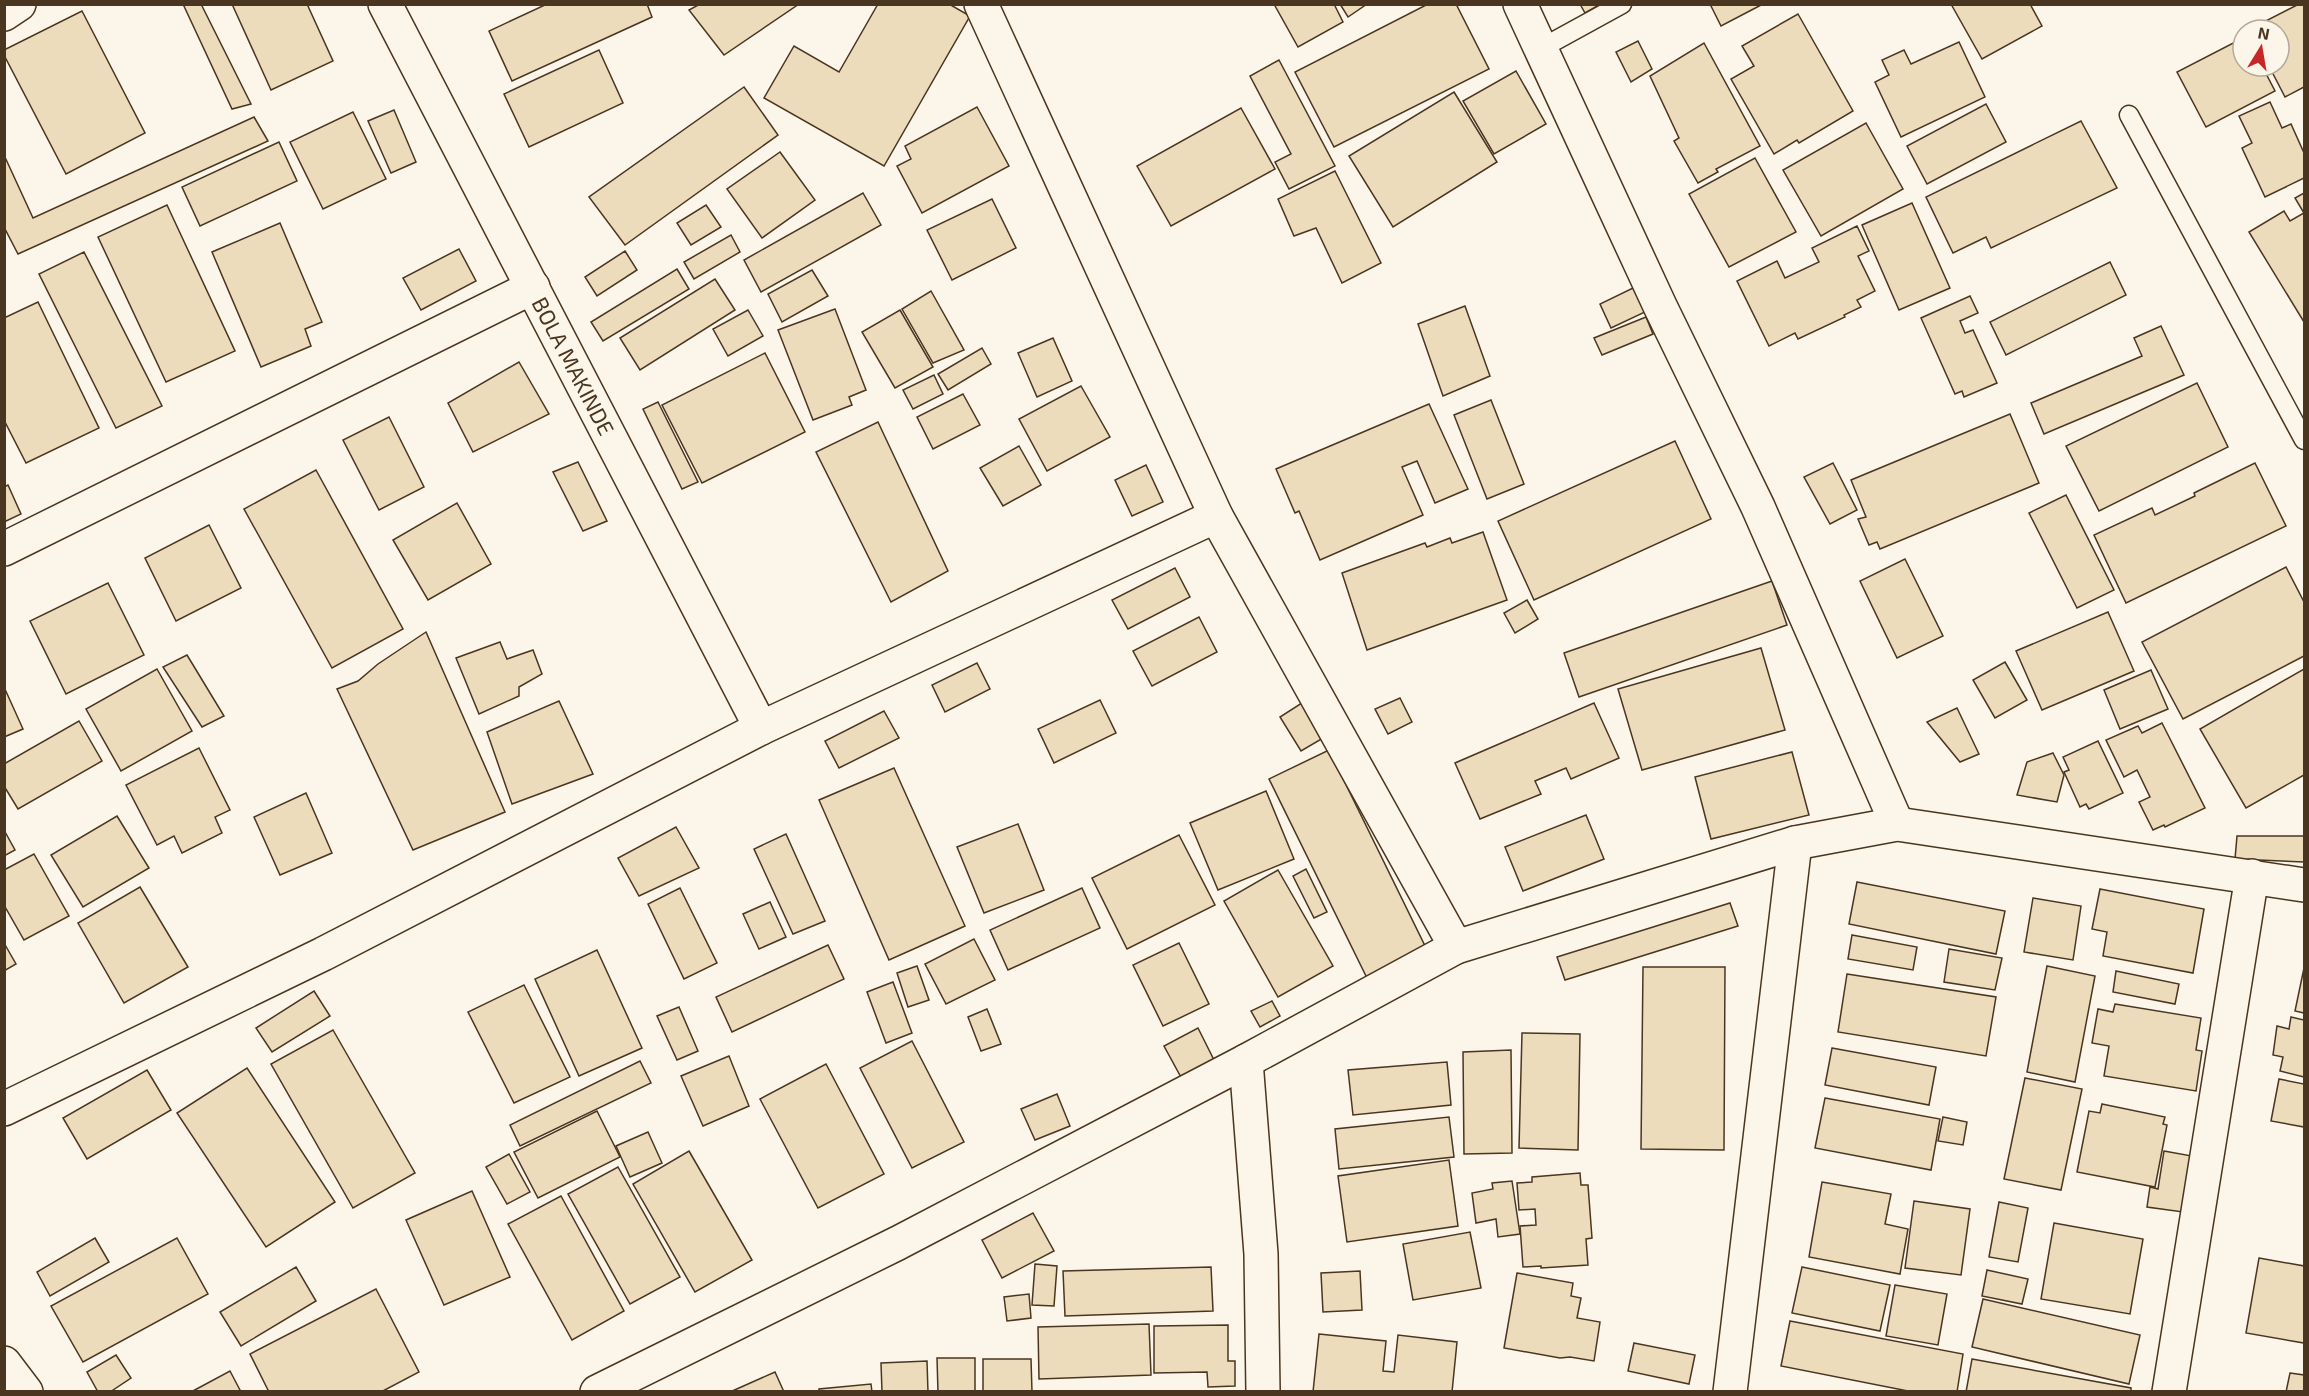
<svg xmlns="http://www.w3.org/2000/svg" width="2309" height="1396" viewBox="0 0 2309 1396" font-family="'Exo 2',sans-serif">
<style>
.building{fill:#ecdcbc;stroke:#4a3520;stroke-width:1.5}
.lines{fill:none;stroke-linecap:round;stroke-linejoin:round}
.service-casing{stroke:#4a3520;stroke-width:21}
.minor-casing{stroke:#4a3520;stroke-width:36}
.tertiary-casing{stroke:#4a3520;stroke-width:36}
.service{stroke:#fbf6e9;stroke-width:18}
.minor{stroke:#fbf6e9;stroke-width:33}
.tertiary{stroke:#fbf6e9;stroke-width:33}
.labels{text-anchor:middle;stroke-width:4.5;stroke-linejoin:round;paint-order:stroke}
.street-label{font-size:22px;fill:#4a3520;stroke:#fbf6e9}
</style>
<rect width="100%" height="100%" fill="#fbf6e9"/>
<g class="building">
<path d="M183 4H201L251 104 232 109Z"/>
<path d="M232 4H307L333 61 271 90Z"/>
<path d="M547 4H647L652 17 512 81 489 31Z"/>
<path d="M700 4H799L724 55 689 10Z"/>
<path d="M878 4H949L970 16 884 166 764 98 794 46 839 72Z"/>
<path d="M1274 4H1334L1343 22 1298 47Z"/>
<path d="M1340 4H1367L1348 17Z"/>
<path d="M1428 4H1456L1489 69 1334 147 1295 72Z"/>
<path d="M1580 4H1601L1585 13Z"/>
<path d="M1710 4H1763L1721 26Z"/>
<path d="M1951 4H2030L2042 26 1982 59Z"/>
<path d="M2299 4H2304V87L2285 97 2269 66H2279V30L2250 29Z"/>
<path d="M82 11 145 133 66 174 4 55V50Z"/>
<path d="M1798 14 1853 111 1799 143 1797 140 1774 154 1731 79 1754 66 1742 46Z"/>
<path d="M2243 38V66H2262L2275 91 2206 127 2177 72Z"/>
<path d="M1638 41 1652 69 1631 82 1616 52Z"/>
<path d="M1959 42 1985 97 1901 137 1875 82 1889 75 1882 60 1904 50 1911 64Z"/>
<path d="M1704 43 1760 146 1716 169 1718 172 1698 183 1674 141 1679 138 1650 76Z"/>
<path d="M599 50 623 103 529 147 504 94Z"/>
<path d="M1279 60 1335 166 1289 189 1275 162 1291 154 1250 76Z"/>
<path d="M1516 71 1546 124 1494 154 1463 101Z"/>
<path d="M744 87 778 135 625 245 589 197Z"/>
<path d="M1454 92 1497 162 1393 227 1349 156Z"/>
<path d="M2270 102 2282 128 2291 124 2304 153V178L2265 197 2242 148 2252 143 2239 116Z"/>
<path d="M1986 104 2006 142 1927 184 1907 146Z"/>
<path d="M977 107 1009 166 922 213 897 166 911 159 905 146Z"/>
<path d="M1241 108 1275 169 1171 226 1137 166Z"/>
<path d="M394 110 416 162 391 173 368 121Z"/>
<path d="M353 112 386 179 323 209 290 142Z"/>
<path d="M254 117 268 141 18 254 4 227V155L33 218Z"/>
<path d="M2081 121 2117 188 1991 248 1986 237 1953 253 1926 197Z"/>
<path d="M1866 123 1903 189 1821 236 1783 170Z"/>
<path d="M279 142 297 181 200 226 182 187Z"/>
<path d="M780 152 815 200 762 238 727 189Z"/>
<path d="M1755 158 1796 232 1729 267 1689 194Z"/>
<path d="M1335 171 1381 263 1342 283 1316 228 1294 236 1278 199Z"/>
<path d="M863 193 881 225 761 292 744 260Z"/>
<path d="M2304 193V322L2249 232 2284 211 2290 221 2304 213 2295 198Z"/>
<path d="M992 199 1016 248 952 280 927 230Z"/>
<path d="M1912 203 1950 288 1899 310 1862 225Z"/>
<path d="M167 205 235 351 166 382 98 237Z"/>
<path d="M706 205 721 227 691 245 677 223Z"/>
<path d="M280 223 322 322 305 329 311 346 261 367 212 252Z"/>
<path d="M1857 226 1869 251 1858 256 1875 291 1857 300 1861 307 1844 315 1845 317 1798 339 1795 333 1769 346 1737 281 1777 261 1785 278 1819 262 1812 248Z"/>
<path d="M731 235 740 252 694 279 684 262Z"/>
<path d="M459 249 476 281 421 310 403 278Z"/>
<path d="M625 251 637 270 597 296 585 277Z"/>
<path d="M84 252 162 406 116 428 39 274Z"/>
<path d="M2110 262 2126 295 2006 355 1990 322Z"/>
<path d="M677 269 689 289 603 341 591 322Z"/>
<path d="M812 270 828 296 782 322 768 294Z"/>
<path d="M715 279 735 310 640 370 620 338Z"/>
<path d="M1633 288 1645 312 1611 328 1600 304Z"/>
<path d="M931 291 964 350 933 363 902 309Z"/>
<path d="M1970 296 1978 313 1960 321 1965 333 1973 330 1997 383 1964 397 1962 391 1955 394 1921 318Z"/>
<path d="M38 302 99 428 26 463 4 420V318Z"/>
<path d="M1465 306 1490 376 1443 396 1418 324Z"/>
<path d="M835 309 866 390 849 397 852 405 813 420 778 330Z"/>
<path d="M748 310 763 336 728 356 713 329Z"/>
<path d="M900 310 933 367 895 388 862 332Z"/>
<path d="M1646 317 1653 334 1602 355 1594 338Z"/>
<path d="M2161 326 2184 375 2044 434 2031 403 2142 356 2134 338Z"/>
<path d="M1053 338 1072 381 1037 397 1018 353Z"/>
<path d="M982 348 991 364 948 390 938 374Z"/>
<path d="M765 353 805 432 702 483 662 405Z"/>
<path d="M519 362 549 414 473 452 448 403Z"/>
<path d="M934 375 943 394 913 409 903 390Z"/>
<path d="M2197 383 2228 447 2099 511 2066 446Z"/>
<path d="M1081 386 1110 437 1047 471 1019 419Z"/>
<path d="M963 394 980 425 933 449 917 417Z"/>
<path d="M1491 400 1524 484 1487 499 1454 415Z"/>
<path d="M658 402 698 482 682 489 643 409Z"/>
<path d="M1429 404 1468 489 1435 503 1417 461 1402 467 1423 515 1320 560 1299 511 1295 513 1276 469Z"/>
<path d="M2010 414 2039 483 1880 549 1877 542 1869 545 1858 519 1866 517 1851 480Z"/>
<path d="M389 417 424 487 379 510 343 440Z"/>
<path d="M878 422 948 571 891 602 816 452Z"/>
<path d="M1675 441 1711 519 1534 600 1498 521Z"/>
<path d="M1019 446 1041 485 1003 506 980 468Z"/>
<path d="M578 462 607 521 583 531 553 472Z"/>
<path d="M1833 463 1857 510 1830 524 1804 477Z"/>
<path d="M2255 463 2286 526 2126 603 2094 535 2152 508 2155 515 2195 496 2194 493Z"/>
<path d="M1146 465 1163 502 1132 516 1115 480Z"/>
<path d="M316 470 403 629 332 668 244 509Z"/>
<path d="M8 485 21 514 4 522V487Z"/>
<path d="M2066 495 2114 590 2077 608 2029 513Z"/>
<path d="M457 503 491 564 428 600 393 540Z"/>
<path d="M209 525 241 588 176 621 145 558Z"/>
<path d="M1483 532 1507 600 1367 650 1342 573 1425 543 1427 547 1450 538 1452 543Z"/>
<path d="M1905 559 1943 636 1897 658 1860 581Z"/>
<path d="M2286 567 2304 602V656L2183 719 2142 642Z"/>
<path d="M1175 568 1190 597 1128 629 1112 600Z"/>
<path d="M1772 581 1787 625 1579 697 1564 653Z"/>
<path d="M108 583 144 655 66 694 30 621Z"/>
<path d="M1527 600 1538 619 1515 633 1504 613Z"/>
<path d="M2108 612 2134 671 2042 710 2016 651Z"/>
<path d="M1199 617 1217 652 1152 686 1133 651Z"/>
<path d="M426 632 505 812 413 850 337 689 358 681 378 664Z"/>
<path d="M500 642 507 659 533 650 542 674 519 687V696L479 714 456 658Z"/>
<path d="M1761 648 1785 730 1642 770 1618 689Z"/>
<path d="M187 655 224 716 202 727 163 667Z"/>
<path d="M2005 662 2027 700 1995 718 1973 680Z"/>
<path d="M977 663 990 689 945 712 932 685Z"/>
<path d="M157 669 192 731 121 771 86 709Z"/>
<path d="M2304 669V775L2246 808 2200 729Z"/>
<path d="M2151 670 2168 709 2120 729 2104 690Z"/>
<path d="M4 687 23 729 4 737Z"/>
<path d="M1400 698 1412 722 1388 734 1375 709Z"/>
<path d="M1308 699 1330 734 1301 751 1280 717Z"/>
<path d="M1100 700 1116 733 1054 763 1038 729Z"/>
<path d="M559 701 593 774 512 804 487 732Z"/>
<path d="M1594 703 1619 758 1571 779 1566 768 1535 781 1541 794 1480 819 1455 763Z"/>
<path d="M1957 708 1979 754 1960 762 1927 722Z"/>
<path d="M884 711 899 738 839 768 825 741Z"/>
<path d="M79 721 102 761 18 809 4 786V764Z"/>
<path d="M2162 723 2205 808 2165 827 2164 825 2153 830 2139 802 2150 797 2137 770 2124 777 2106 740 2138 726 2142 733Z"/>
<path d="M2098 741 2123 793 2089 809 2086 804 2080 807 2064 772 2069 770 2063 757Z"/>
<path d="M199 748 230 810 215 817 222 833 182 853 174 836 157 845 126 785Z"/>
<path d="M1329 750 1427 950 1367 978 1269 779Z"/>
<path d="M1792 752 1809 815 1711 839 1695 777Z"/>
<path d="M2053 753 2064 775 2057 802 2017 795 2027 762Z"/>
<path d="M894 768 965 926 889 960 819 800Z"/>
<path d="M1266 791 1294 859 1218 890 1190 823Z"/>
<path d="M306 793 332 853 280 875 254 817Z"/>
<path d="M1586 815 1604 859 1523 891 1505 847Z"/>
<path d="M117 816 149 868 83 907 51 855Z"/>
<path d="M1018 824 1044 890 984 913 957 847Z"/>
<path d="M676 827 699 868 639 896 618 858Z"/>
<path d="M4 830 15 850 4 856Z"/>
<path d="M786 834 825 921 793 934 754 849Z"/>
<path d="M1179 835 1215 905 1127 949 1092 878Z"/>
<path d="M2237 836H2304V862L2235 859Z"/>
<path d="M34 854 69 916 24 940 4 905V870Z"/>
<path d="M1306 869 1327 912 1314 918 1293 876Z"/>
<path d="M1278 870 1333 966 1278 997 1224 901Z"/>
<path d="M1857 882 2005 911 1996 954 1849 924Z"/>
<path d="M140 887 188 967 124 1003 78 923Z"/>
<path d="M680 888 717 963 684 979 648 904Z"/>
<path d="M1082 888 1100 928 1008 970 990 930Z"/>
<path d="M2100 889 2204 909 2193 973 2103 956 2107 932 2092 929Z"/>
<path d="M2033 898 2081 906 2073 960 2024 952Z"/>
<path d="M770 902 786 937 759 949 743 914Z"/>
<path d="M1730 903 1738 926 1565 980 1557 957Z"/>
<path d="M1852 935 1917 947 1913 970 1848 959Z"/>
<path d="M974 939 995 980 946 1004 925 964Z"/>
<path d="M4 943 16 964 4 971Z"/>
<path d="M1179 943 1209 1004 1163 1026 1133 965Z"/>
<path d="M828 945 844 979 732 1032 716 997Z"/>
<path d="M1949 949 2002 958 1995 990 1944 982Z"/>
<path d="M597 950 642 1048 579 1076 535 979Z"/>
<path d="M917 966 929 1000 908 1007 897 973Z"/>
<path d="M2047 966 2095 976 2075 1082 2027 1072Z"/>
<path d="M1643 967H1725L1724 1150 1641 1149Z"/>
<path d="M2304 968V1013L2295 1011Z"/>
<path d="M2116 971 2179 984 2175 1004 2113 992Z"/>
<path d="M1847 974 1996 997 1986 1056 1838 1032Z"/>
<path d="M893 982 912 1033 886 1043 867 992Z"/>
<path d="M524 985 570 1077 514 1103 468 1012Z"/>
<path d="M314 991 330 1016 272 1052 256 1028Z"/>
<path d="M1272 1001 1280 1016 1260 1027 1251 1011Z"/>
<path d="M2115 1004 2201 1018 2196 1050 2202 1051 2196 1091 2104 1076 2109 1046 2092 1043 2098 1009 2113 1012Z"/>
<path d="M679 1007 698 1051 677 1060 657 1016Z"/>
<path d="M987 1009 1001 1044 981 1051 968 1017Z"/>
<path d="M2291 1017 2304 1020V1077L2280 1071 2283 1057 2273 1055 2277 1026 2289 1029Z"/>
<path d="M1198 1028 1215 1062 1182 1079 1164 1046Z"/>
<path d="M333 1030 415 1173 353 1208 271 1064Z"/>
<path d="M1522 1033 1580 1034 1578 1150 1519 1148Z"/>
<path d="M912 1041 964 1142 912 1168 860 1068Z"/>
<path d="M1832 1048 1936 1067 1929 1105 1825 1085Z"/>
<path d="M1511 1050 1512 1153 1464 1154 1463 1052Z"/>
<path d="M729 1056 749 1106 703 1126 681 1076Z"/>
<path d="M640 1061 651 1083 520 1146 510 1125Z"/>
<path d="M1447 1062 1451 1105 1353 1115 1348 1070Z"/>
<path d="M826 1064 884 1174 818 1208 760 1099Z"/>
<path d="M247 1068 335 1202 266 1247 177 1113Z"/>
<path d="M147 1070 171 1110 87 1159 63 1118Z"/>
<path d="M2025 1078 2082 1089 2061 1190 2004 1179Z"/>
<path d="M2279 1079 2304 1084V1127L2271 1121Z"/>
<path d="M1057 1094 1070 1126 1035 1140 1021 1109Z"/>
<path d="M1825 1098 1940 1119 1931 1170 1815 1148Z"/>
<path d="M2102 1104 2165 1117 2163 1124 2167 1125 2155 1187 2077 1172 2089 1111 2100 1113Z"/>
<path d="M597 1111 620 1157 538 1198 514 1152Z"/>
<path d="M1449 1117 1454 1157 1339 1169 1335 1129Z"/>
<path d="M1943 1117 1967 1122 1963 1145 1938 1141Z"/>
<path d="M648 1132 662 1163 630 1177 616 1146Z"/>
<path d="M689 1151 752 1260 695 1292 633 1184Z"/>
<path d="M2164 1151 2192 1156 2183 1212 2147 1207 2150 1187 2158 1189Z"/>
<path d="M509 1154 530 1192 507 1204 486 1167Z"/>
<path d="M1449 1160 1458 1226 1347 1242 1338 1176Z"/>
<path d="M618 1167 680 1277 630 1304 568 1194Z"/>
<path d="M1580 1173 1581 1185H1588L1592 1238 1586 1239 1588 1265 1541 1268V1266L1523 1267 1520 1226 1536 1225 1535 1209 1519 1210 1517 1183 1532 1182V1177Z"/>
<path d="M1512 1181 1520 1234 1498 1237 1496 1219 1476 1223 1472 1193 1493 1189 1492 1183Z"/>
<path d="M1822 1182 1891 1194 1885 1224 1908 1229 1900 1274 1809 1257Z"/>
<path d="M472 1191 510 1277 444 1305 406 1220Z"/>
<path d="M561 1196 624 1311 572 1340 508 1224Z"/>
<path d="M1914 1201 1970 1209 1961 1275 1905 1268Z"/>
<path d="M1999 1202 2028 1208 2018 1262 1989 1257Z"/>
<path d="M1033 1213 1054 1251 1002 1278 982 1240Z"/>
<path d="M2054 1223 2143 1239 2130 1314 2041 1299Z"/>
<path d="M1470 1232 1481 1288 1413 1300 1403 1244Z"/>
<path d="M95 1238 109 1262 50 1296 37 1272Z"/>
<path d="M177 1238 208 1294 83 1362 51 1306Z"/>
<path d="M2259 1258 2304 1266V1343L2246 1333Z"/>
<path d="M1035 1264 1057 1266 1054 1306 1032 1305Z"/>
<path d="M296 1267 316 1301 241 1346 220 1312Z"/>
<path d="M1211 1267 1213 1311 1065 1316 1063 1271Z"/>
<path d="M1802 1267 1890 1285 1880 1331 1792 1313Z"/>
<path d="M1987 1270 2028 1279 2022 1304 1982 1296Z"/>
<path d="M1360 1271 1362 1310 1323 1312 1321 1273Z"/>
<path d="M1517 1273 1573 1283 1571 1296 1581 1298 1577 1318 1600 1322 1594 1361 1570 1357 1560 1358 1504 1348Z"/>
<path d="M1895 1285 1947 1294 1938 1345 1886 1336Z"/>
<path d="M376 1289 419 1372 381 1392H269L250 1354Z"/>
<path d="M1029 1294 1031 1318 1007 1321 1004 1297Z"/>
<path d="M1983 1299 2140 1335 2129 1384 1972 1347Z"/>
<path d="M1790 1321 1963 1354 1957 1392H1913L1781 1366Z"/>
<path d="M1149 1324 1151 1375 1039 1379 1038 1327Z"/>
<path d="M1228 1325V1361H1235V1386L1208 1387 1207 1372 1154 1373V1326Z"/>
<path d="M1319 1334 1386 1341 1383 1371 1394 1372 1398 1335 1457 1342 1452 1392H1313Z"/>
<path d="M1634 1343 1695 1355 1689 1384 1628 1371Z"/>
<path d="M116 1355 131 1378 110 1392H98L87 1372Z"/>
<path d="M937 1358H975V1392H938Z"/>
<path d="M983 1359H1031L1032 1392H983Z"/>
<path d="M1972 1359 2131 1388V1392H1966Z"/>
<path d="M927 1361 928 1392H882L881 1363Z"/>
<path d="M230 1371 241 1392H191Z"/>
<path d="M775 1372 784 1392H730Z"/>
<path d="M2290 1373 2304 1375V1392H2286Z"/>
<path d="M871 1384 872 1392H819V1389Z"/>
</g>
<g class="lines">
<defs>
<g id="service">
<path d="M1540 49 1622 4"/>
<path d="M2129 115 2304 440"/>
</g>
<g id="minor">
<path id="s1" d="M385 4 761 728"/>
<path d="M981 4 1216 516 1456 947"/>
<path d="M1520 4 1660 306 1758 507 1897 824"/>
<path d="M4 14 19 4"/>
<path d="M4 549 533 287"/>
<path d="M1246 1061 1261 1254 1263 1392"/>
<path d="M4 1109 323 954 761 728 1216 516"/>
<path d="M597 1392 898 1243 1246 1061 1456 947 1795 843 1897 824 2304 885"/>
<path d="M1730 1392 1795 843"/>
<path d="M2169 1392 2252 876"/>
</g>
<path id="tertiary" d="M4 1363 26 1392"/>
</defs>
<use href="#service" class="service-casing"/>
<use href="#minor" class="minor-casing"/>
<use href="#tertiary" class="tertiary-casing"/>
<use href="#service" class="service"/>
<use href="#minor" class="minor"/>
<use href="#tertiary" class="tertiary"/>
</g>
<g class="labels">
<g class="street-label">
<text dy="8" stroke="none"><textPath href="#s1" startOffset="408">BOLA MAKINDE</textPath></text>
</g>
</g>
<rect width="2309" height="1396" fill="none" stroke="#4a3520" stroke-width="12"/>
<g transform="translate(2261 48) rotate(11)"><circle r="28" fill="#fbf6e9" stroke="#b4a999" stroke-width="1.5"/>
<path d="M0-4.5L10 22L0 15L-10 22Z" fill="#c62828"/>
<text y="-9" font-size="16" font-weight="bold" text-anchor="middle" fill="#4a3520">N</text>
</g>
</svg>
